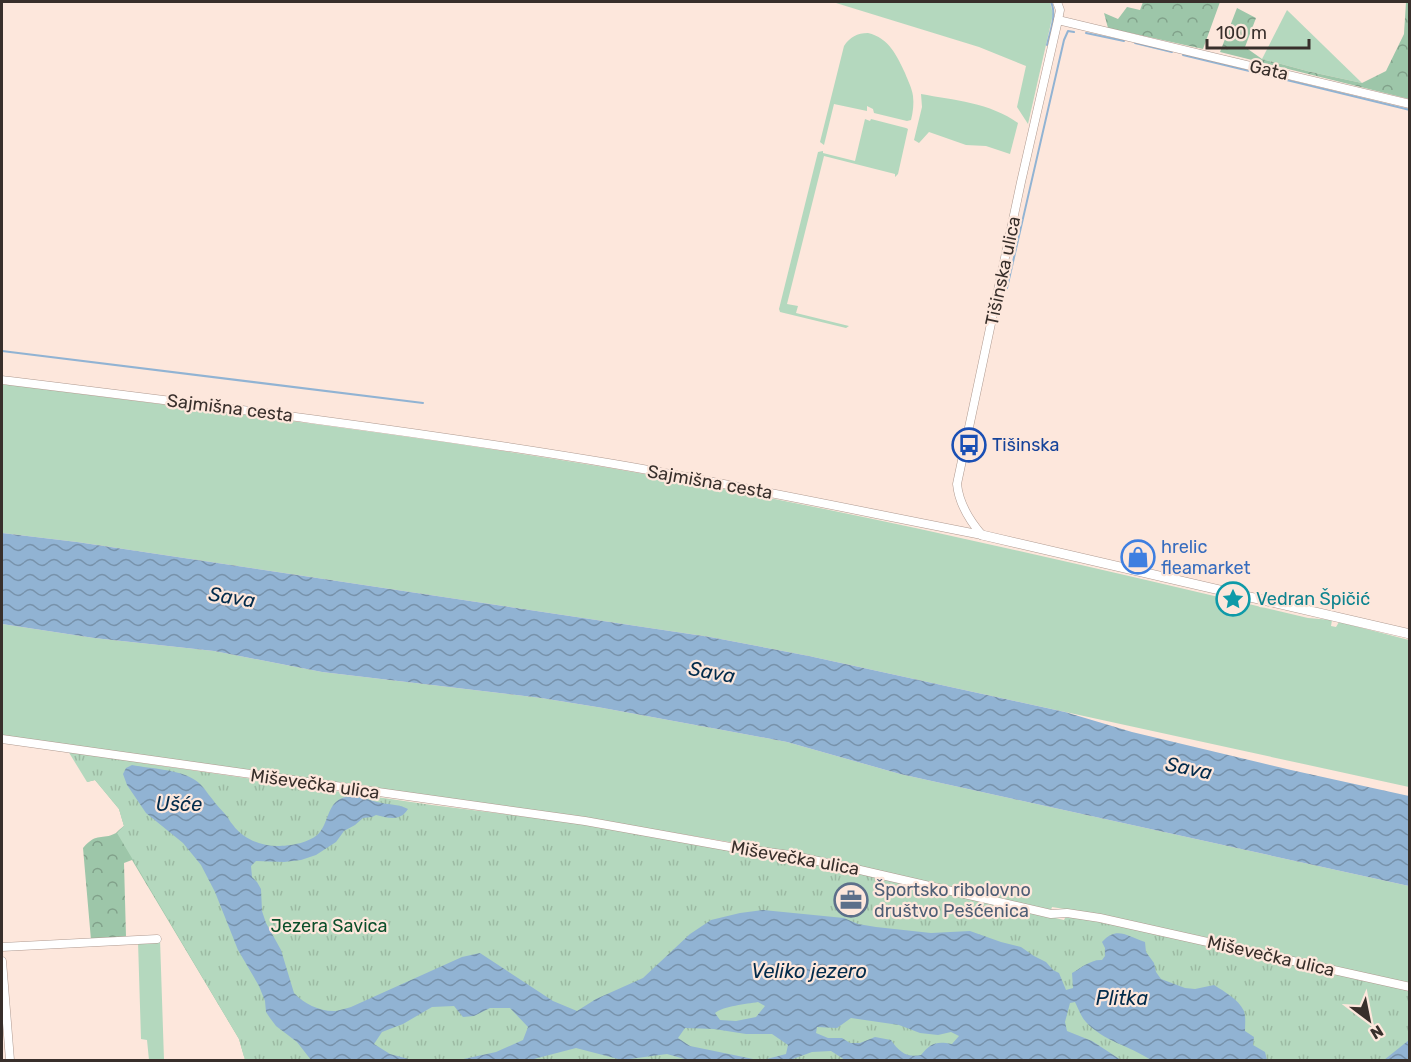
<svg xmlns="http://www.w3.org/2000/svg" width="1411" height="1062" viewBox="0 0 1411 1062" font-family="Rubik,sans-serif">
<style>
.green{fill:#b4d8be}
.forest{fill:url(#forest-crowns)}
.park{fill:url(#park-tufts)}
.water{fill:url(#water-waves);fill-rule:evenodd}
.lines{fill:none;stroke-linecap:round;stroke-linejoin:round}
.stream{stroke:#91b3d3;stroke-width:2}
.minor-casing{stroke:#af9a90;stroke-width:9}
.tertiary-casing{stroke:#af9a90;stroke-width:10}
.minor{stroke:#fff;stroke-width:8}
.tertiary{stroke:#fff;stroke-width:9}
.labels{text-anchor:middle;stroke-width:4.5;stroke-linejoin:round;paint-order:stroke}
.street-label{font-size:18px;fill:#382f2b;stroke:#fde7dc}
.transit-label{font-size:18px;fill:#164399;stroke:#fde7dc;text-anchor:start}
.shop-label{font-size:18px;fill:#366cbe;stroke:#fde7dc;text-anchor:start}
.culture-label{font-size:18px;fill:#0d838f;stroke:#fde7dc;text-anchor:start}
.service-label{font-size:18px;fill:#4e5e75;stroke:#fde7dc;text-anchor:start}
.park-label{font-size:18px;fill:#0a4f2a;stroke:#fde7dc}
.water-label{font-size:20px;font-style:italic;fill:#022b4b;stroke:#fde7dc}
</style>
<defs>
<pattern id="forest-crowns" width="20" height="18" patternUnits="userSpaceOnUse" patternTransform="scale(1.5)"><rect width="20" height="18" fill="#9dc6a9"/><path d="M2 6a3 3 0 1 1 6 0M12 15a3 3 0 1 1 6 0" fill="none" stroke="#81a18a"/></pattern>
<pattern id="park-tufts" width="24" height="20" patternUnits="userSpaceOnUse" patternTransform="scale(1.5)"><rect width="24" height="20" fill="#b4d8be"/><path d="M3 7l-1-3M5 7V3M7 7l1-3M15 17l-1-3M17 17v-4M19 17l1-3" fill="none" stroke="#9cbaa3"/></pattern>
<pattern id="water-waves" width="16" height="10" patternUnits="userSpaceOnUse" patternTransform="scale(1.5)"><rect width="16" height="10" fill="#91b3d3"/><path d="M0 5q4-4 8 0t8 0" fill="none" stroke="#7792ab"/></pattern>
</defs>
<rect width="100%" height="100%" fill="#fde7dc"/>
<g class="green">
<path d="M821 2H1050L1053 14 1028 124 1017 107 1026 66 979 47 836 3Z"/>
<path d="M1287 10 1362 83 1311 72 1262 59Z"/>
<path d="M868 33C889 38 897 56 905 73 908 81 912 88 913 96 914 104 913 112 911 120L907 121 874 113 873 109 867 106V111L834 104 824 145 820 142 844 46C850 37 857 33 868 33Z"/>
<path d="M921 94C953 100 991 103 1018 123L1010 154 986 146 966 145 929 132 919 143 914 140 922 107Z"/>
<path d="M865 119 870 121 871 119 906 128 908 129 898 174 895 177V174L824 156 787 304 798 306 796 313 849 326 846 328 780 312 779 309 818 152 823 151V153L855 161Z"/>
<path d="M2 384C205 410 408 434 610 468 844 509 1076 563 1308 618L1332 620 1331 626 1336 627 1339 622 1409 640V787L809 656 710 637 77 542 2 533Z"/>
<path d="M2 624 94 638 214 651 322 672 541 698 603 708 728 731 787 742 900 774 1409 886V984L1095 914 1052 907 1051 910 796 853 585 818 2 736Z"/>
<path d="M160 939 164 1060H149L147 1040 141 1039 138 941Z"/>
</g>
<g class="forest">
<path d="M1143 2H1220L1203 49 1108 28 1104 13 1118 19 1127 7 1140 10Z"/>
<path d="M1406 2H1410L1409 99 1220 52 1237 8 1256 18 1245 47 1262 59 1311 72 1362 83 1386 71 1404 34Z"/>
<path d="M105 757 210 879 245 1060 239 1039 132 860 124 863 126 937 91 940 83 848C98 831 101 841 116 833 117 832 122 827 124 826L119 809 95 780 87 782Z"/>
</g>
<path class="park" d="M68 751 149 764 432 805 584 824 795 859 1064 920 1066 916 1093 920 1409 990V1060H245L239 1039 117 833 124 826 119 809 95 780 87 782Z"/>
<g class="water">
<path d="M2 533 77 542 710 637 809 656 1065 712 1132 732 1291 770 1409 796V886L900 774 787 742 728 731 603 708 541 698 322 672 214 651 94 638 2 624Z"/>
<path d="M132 765C152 769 178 769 195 780 203 785 207 793 213 800 216 805 221 809 225 814 228 817 230 822 233 825 243 839 261 846 277 846 290 846 311 843 320 832 329 821 328 800 346 797 360 795 369 801 382 803 391 805 399 804 408 809 400 822 388 818 376 815L372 817 363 818 355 825 344 831 336 842 316 855 301 860 284 862 256 861 251 866 252 877 257 882 261 889 262 911 266 923 281 950 294 993C304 1004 321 1012 336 1011 341 1010 347 1008 351 1007L462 957 480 953 553 1001 577 1011 596 999 643 978 690 934 711 920 740 913 763 910 844 918 858 924 876 927 931 933 970 931 1001 942 1021 947 1034 956 1046 962 1053 970 1059 973 1066 990 1073 988 1072 973C1081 968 1091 959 1102 960L1105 956V948L1102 942C1117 926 1126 936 1145 942L1146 952 1154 963 1156 972 1161 979 1185 988 1195 989 1214 985C1225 992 1238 999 1244 1011 1246 1017 1245 1025 1245 1031L1254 1037 1253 1045 1265 1052 1267 1060H1151C1130 1046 1103 1041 1086 1022 1081 1017 1078 1008 1075 1002L1070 1003 1065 1022 1067 1031 1092 1041 1121 1060H845L831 1051 812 1052 790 1060H763L786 1054 788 1045 772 1034H746L714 1029 685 1028 678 1038 690 1046 758 1060H688L667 1054 622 1060 576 1048 530 1060H459L496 1052 523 1040 528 1027 510 1008H490L474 1016 463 1017 454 1006 432 1007 403 1024 382 1032 374 1044 390 1054 412 1060H311L297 1042 276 1026 270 1018 266 1012 265 1001 259 986 238 950 215 892 201 865 183 843 146 813 127 785 123 774 126 768ZM758 1002 765 1006 756 1017 736 1021 720 1020 715 1013C724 1006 746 1004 758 1002ZM851 1018 899 1025 920 1033 938 1035 951 1032 959 1036 952 1044C936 1041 931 1043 921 1055 907 1058 899 1052 891 1040L875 1037 860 1043H850L842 1038H828L816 1033 817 1027 837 1028Z"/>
<path d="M1409 1040V1060H1384Z"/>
</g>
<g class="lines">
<g class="stream">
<path d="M1086 33 1124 41"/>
<path d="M1135 43 1172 52"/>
<path d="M1047 45C1050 31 1057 15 1051 2"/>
<path d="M1183 55 1410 110"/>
<path d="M1007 288 1064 40 1068 31 1074 32"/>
<path d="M2 351 423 403"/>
</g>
<defs>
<g id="minor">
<path d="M1058 20 1410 104"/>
<path d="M2 380C206 405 411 430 614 464 737 485 859 511 982 535"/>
<path d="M982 535C969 520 959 504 957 484L1021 182 1058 20 1060 10 1057 2"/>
<path d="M2 739 585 821 730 847 790 855 860 870 1051 914 1067 913 1100 918 1410 987"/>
<path d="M2 947 157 939"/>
<path d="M2 961 10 1060"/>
</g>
<path id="tertiary" d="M982 535 1410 634"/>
</defs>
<use href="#minor" class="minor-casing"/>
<use href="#tertiary" class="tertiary-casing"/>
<use href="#minor" class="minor"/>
<use href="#tertiary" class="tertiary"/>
</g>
<defs>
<symbol id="bus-ring" viewBox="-11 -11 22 22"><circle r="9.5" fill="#fde7dc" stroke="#1a4fb4" stroke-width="1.5"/><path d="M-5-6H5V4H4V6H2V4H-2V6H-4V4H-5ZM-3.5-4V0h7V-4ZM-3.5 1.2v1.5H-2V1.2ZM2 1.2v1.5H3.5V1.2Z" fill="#1a4fb4"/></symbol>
<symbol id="shop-ring" viewBox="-11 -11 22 22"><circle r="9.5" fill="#fde7dc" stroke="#3f7fe0" stroke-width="1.5"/><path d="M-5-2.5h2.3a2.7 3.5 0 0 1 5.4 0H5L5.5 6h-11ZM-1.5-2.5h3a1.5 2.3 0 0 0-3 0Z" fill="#3f7fe0"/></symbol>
<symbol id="sight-ring" viewBox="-11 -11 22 22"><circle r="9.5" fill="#fde7dc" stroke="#0f9aa8" stroke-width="1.5"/><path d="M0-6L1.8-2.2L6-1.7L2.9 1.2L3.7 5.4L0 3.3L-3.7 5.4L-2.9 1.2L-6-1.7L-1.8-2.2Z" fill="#0f9aa8"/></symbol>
<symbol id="office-ring" viewBox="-11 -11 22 22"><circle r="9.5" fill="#fde7dc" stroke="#5c6f8a" stroke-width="1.5"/><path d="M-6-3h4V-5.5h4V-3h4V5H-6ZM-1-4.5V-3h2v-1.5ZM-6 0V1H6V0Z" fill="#5c6f8a"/></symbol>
</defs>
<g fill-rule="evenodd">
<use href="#bus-ring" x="950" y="426" width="38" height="38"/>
<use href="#shop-ring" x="1119" y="538" width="38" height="38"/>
<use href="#sight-ring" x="1214" y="580" width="38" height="38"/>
<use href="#office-ring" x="832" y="881" width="38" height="38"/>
</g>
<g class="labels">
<g class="street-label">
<text transform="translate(1269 70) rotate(13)" y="6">Gata</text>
<text transform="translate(1003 271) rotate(-78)" y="6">Tišinska ulica</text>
<text transform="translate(230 408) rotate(7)" y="6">Sajmišna cesta</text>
<text transform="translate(710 482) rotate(10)" y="6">Sajmišna cesta</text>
<text transform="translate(315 784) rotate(8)" y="6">Miševečka ulica</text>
<text transform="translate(795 858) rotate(10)" y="6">Miševečka ulica</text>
<text transform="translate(1271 956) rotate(13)" y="6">Miševečka ulica</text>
</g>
<g class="transit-label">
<text x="992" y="451">Tišinska</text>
</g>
<g class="shop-label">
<text x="1161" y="553">hrelic<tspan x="1161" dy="21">fleamarket</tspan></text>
</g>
<g class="culture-label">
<text x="1256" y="605">Vedran Špičić</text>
</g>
<g class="service-label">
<text x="874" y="896">Športsko ribolovno<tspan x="874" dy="21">društvo Pešćenica</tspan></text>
</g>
<g class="park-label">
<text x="329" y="932">Jezera Savica</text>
</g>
<g class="water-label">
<text transform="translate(232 597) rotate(9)" y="7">Sava</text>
<text transform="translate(712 672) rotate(10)" y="7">Sava</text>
<text transform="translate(1189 768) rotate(12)" y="7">Sava</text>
<text x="179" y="811">Ušće</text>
<text x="809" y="978">Veliko jezero</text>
<text x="1122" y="1005">Plitka</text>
</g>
</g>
<rect width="1411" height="1062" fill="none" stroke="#382f2b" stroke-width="6"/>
<g transform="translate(1369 1020) rotate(148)" stroke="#fde7dc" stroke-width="4.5" paint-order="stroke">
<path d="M0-4.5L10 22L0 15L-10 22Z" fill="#382f2b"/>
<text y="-9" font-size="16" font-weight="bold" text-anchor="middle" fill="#382f2b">N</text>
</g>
<path d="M1207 39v9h102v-9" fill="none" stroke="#382f2b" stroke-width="3"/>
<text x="1216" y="39" font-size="18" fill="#382f2b" stroke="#fde7dc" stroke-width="4.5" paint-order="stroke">100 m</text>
</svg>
